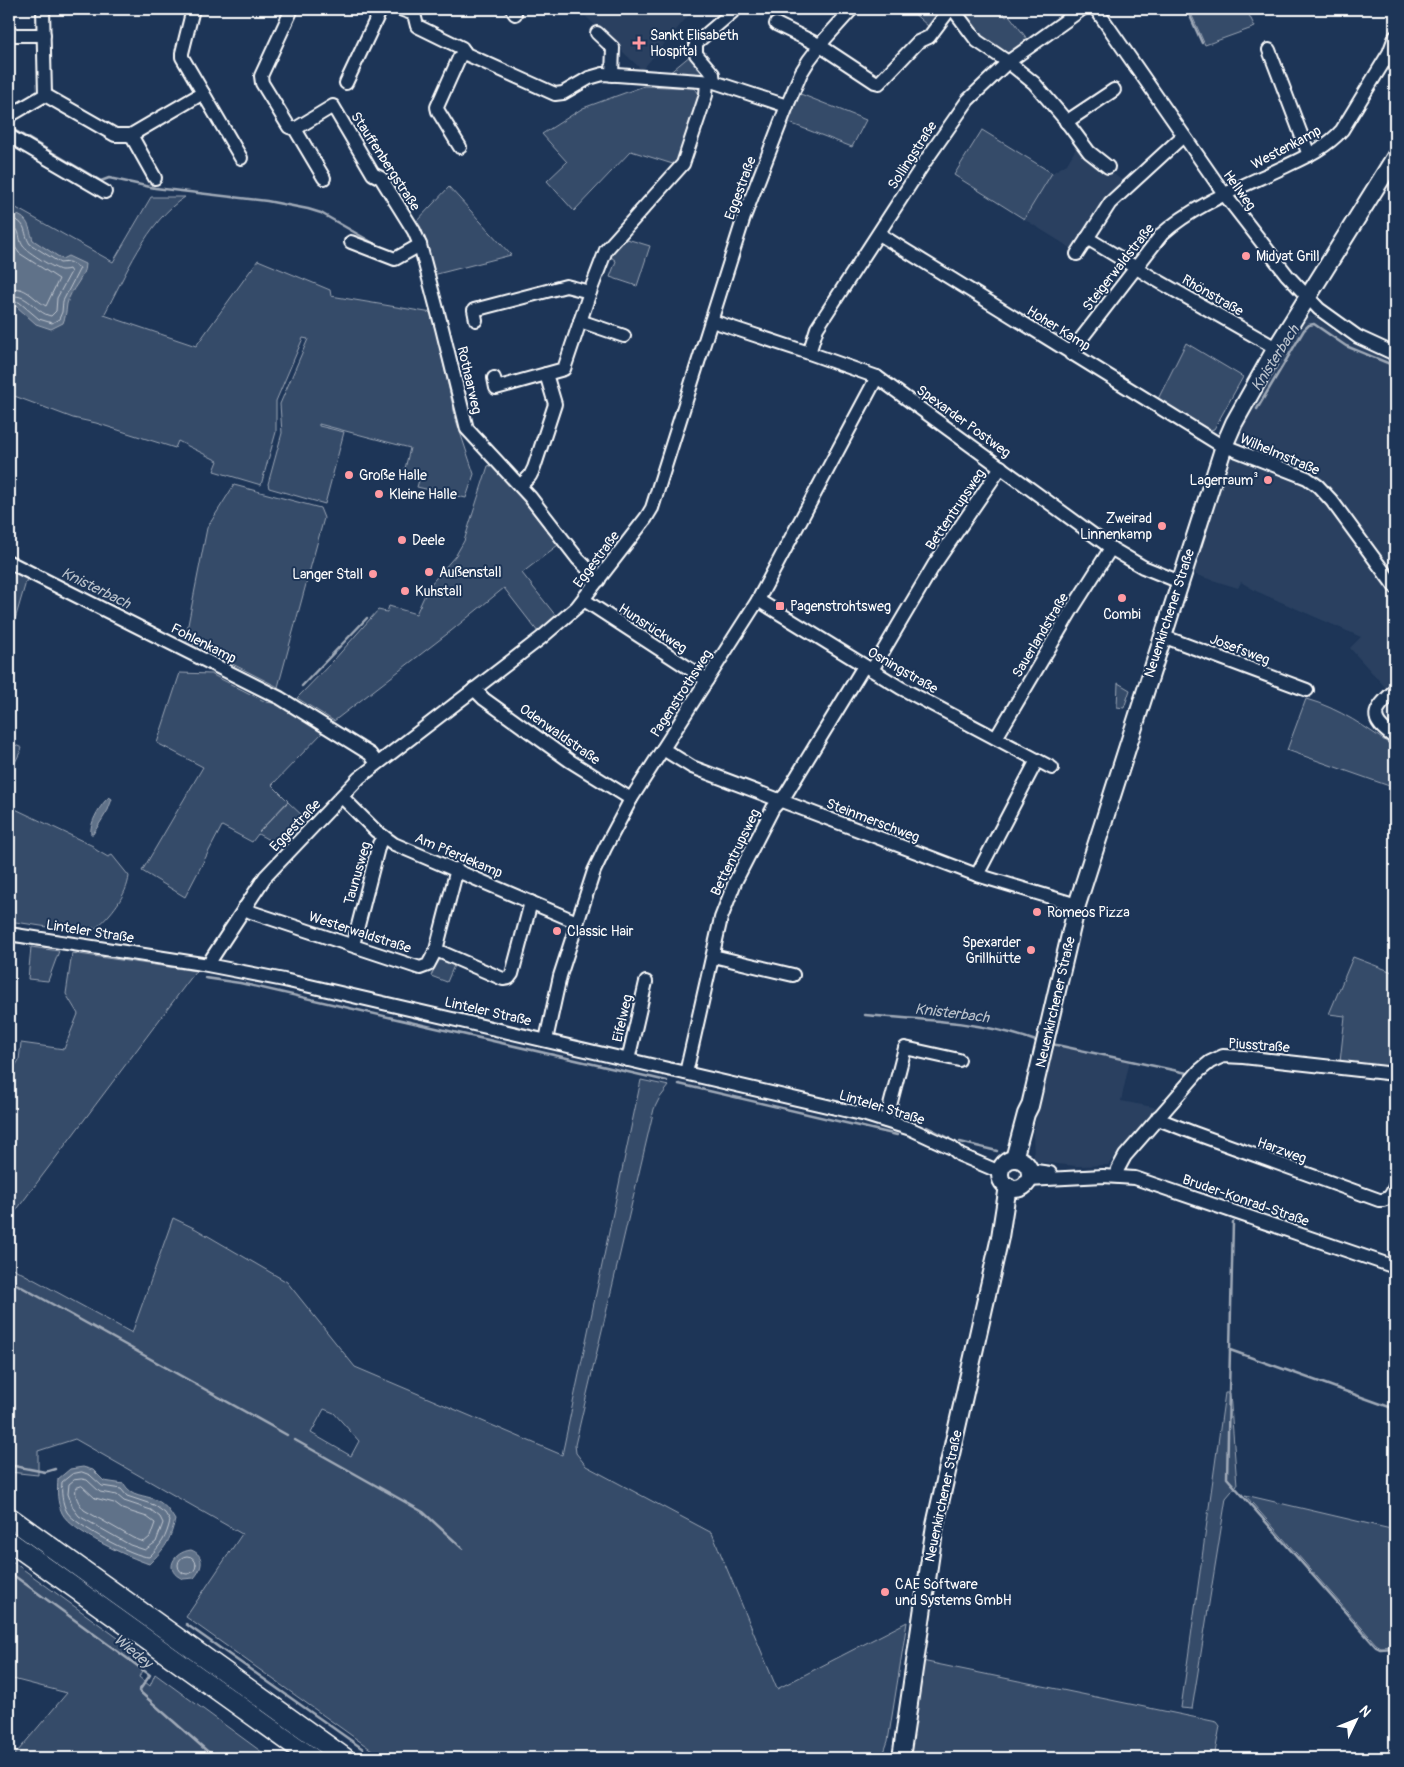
<svg xmlns="http://www.w3.org/2000/svg" width="1404" height="1767" viewBox="0 0 1404 1767" font-family="Pangolin,sans-serif">
<style>
.built{fill:#2a4161}
.green{fill:#364b69;stroke:#9aa5b4;fill-rule:evenodd}
.water{fill:#617289;stroke:#a0aab8}
.lines{fill:none;stroke-linecap:round;stroke-linejoin:round}
.shore{stroke:#c0c7d0;stroke-width:1}
.stream{stroke:#a0aab8;stroke-width:2.5}
.minor-casing{stroke:#fff;stroke-width:16}
.major-casing{stroke:#fff;stroke-width:20}
.highway-casing{stroke:#fff;stroke-width:22}
.minor{stroke:#1d3557;stroke-width:12}
.major{stroke:#1d3557;stroke-width:16}
.highway{stroke:#1d3557;stroke-width:19}
.poi-dot{fill:#ff9aa2;stroke:#1d3557;stroke-width:2}
.labels{text-anchor:middle;stroke-width:4;stroke-linejoin:round;paint-order:stroke}
.poi-label{font-size:14px;fill:#fff;stroke:#1d3557;text-anchor:start}
.street-label{font-size:14px;fill:#fff;stroke:#1d3557}
.water-label{font-size:15px;font-style:italic;fill:#b8c0ca;stroke:#1d3557}
</style>
<rect width="100%" height="100%" fill="#1d3557"/>
<filter id="ink" filterUnits="userSpaceOnUse"><feTurbulence type="fractalNoise" baseFrequency=".02" numOctaves="2"/><feDisplacementMap in="SourceGraphic" scale="10" xChannelSelector="R" yChannelSelector="G"/><feConvolveMatrix kernelMatrix="1 2 1 2 8 2 1 2 1" color-interpolation-filters="sRGB"/></filter>
<g filter="url(#ink)">
<g class="built">
<path d="M578 9H687L688 16 642 70Z"/>
<path d="M1077 147 1127 184 1074 250 1024 219 1052 173 1067 164Z"/>
<path d="M1310 316 1316 318 1350 343 1395 361V732L1384 723 1382 714 1394 697 1350 648 1361 637 1256 591 1241 582 1238 588 1190 573 1225 465 1240 426 1304 319Z"/>
<path d="M1053 1045 1130 1060 1121 1101 1158 1108 1108 1165 1077 1166 1039 1162 1034 1158 1033 1133 1041 1097H1043Z"/>
</g>
<g class="green">
<path d="M913 9H944L928 26 911 11Z"/>
<path d="M961 9H1000L1006 17 1009 15 1028 40 1006 55 983 41Z"/>
<path d="M1189 9H1246L1255 27 1205 45Z"/>
<path d="M691 55 707 72 706 76 668 74Z"/>
<path d="M644 86 693 88 697 91 699 95 676 165 631 151 574 211 547 181 567 162 542 134 583 108Z"/>
<path d="M798 93 866 120 852 147 787 122Z"/>
<path d="M982 130 1052 173 1024 219 954 175Z"/>
<path d="M449 187 511 255 433 275 414 224Z"/>
<path d="M151 197H185C147 221 125 276 104 315L196 346 258 260 330 290 331 296 432 313 456 420 474 474 466 498 417 487 419 480 403 477 410 448 319 424V426L344 432 325 504 269 488 268 484 282 433 280 404 308 339 303 338 276 401V432L261 485 214 471 218 461 178 441 175 448 96 423 73 418 9 394V204L113 262Z"/>
<path d="M627 239 650 246 637 286 610 277 616 261 611 257 613 251Z"/>
<path d="M1186 343 1243 377 1214 429 1210 430 1158 399Z"/>
<path d="M493 465 525 499V503L558 545 522 573 556 616 538 632 504 588 451 631 334 721 297 698 334 660 378 610 387 612 389 606 416 614 429 586 456 555 464 541 488 466Z"/>
<path d="M234 485 320 508 324 518 278 687 185 640 207 528Z"/>
<path d="M9 565 28 575 9 640Z"/>
<path d="M180 673 211 674 266 702 285 705 324 731 272 785 288 801 259 832 288 802 306 819 280 846 258 834 252 842 222 826 185 897 142 871 203 767 157 743Z"/>
<path d="M1118 683 1130 690 1124 708 1117 707Z"/>
<path d="M1306 699C1339 708 1367 728 1395 748V788L1287 750Z"/>
<path d="M9 742 22 748 11 771 9 769Z"/>
<path d="M9 806 93 846 96 850 108 857 112 855 129 876C127 895 111 915 96 928H54L9 921Z"/>
<path d="M31 947 59 951 48 981 28 979Z"/>
<path d="M72 953 196 971 9 1220V1076L19 1060 21 1043 64 1049 78 1014 66 994Z"/>
<path d="M441 957 455 963 447 982 431 976 438 960Z"/>
<path d="M1353 957 1395 973V1068L1340 1062 1345 1016 1329 1014Z"/>
<path d="M641 1080 669 1086 659 1099 654 1109 575 1445 576 1453 586 1466 712 1533 777 1689 907 1622 888 1741 882 1758H383L186 1617 242 1534 75 1439 38 1451V1475L9 1472V1266L132 1333 173 1218 196 1229 287 1282 355 1367 562 1455ZM324 1409 334 1413 359 1441 351 1456 311 1433Z"/>
<path d="M1225 1393H1230L1237 1485 1226 1498 1192 1709 1181 1708Z"/>
<path d="M1245 1495 1395 1530V1646L1381 1647 1376 1644Z"/>
<path d="M9 1559 147 1659 139 1677 150 1686 155 1674 270 1758H12L67 1693 9 1678Z"/>
<path d="M922 1661 1217 1722 1220 1726 1214 1758H909Z"/>
</g>
<g class="water">
<path d="M9 213C28 216 28 224 33 240L62 259 68 256 85 264C85 279 70 289 67 304 66 311 66 316 63 323L51 329 36 324 16 306 9 308Z"/>
<path d="M109 797 112 799 108 810 93 834H91C89 823 101 804 109 797Z"/>
<path d="M83 1467 93 1470 104 1481 124 1484C132 1497 143 1494 156 1500 165 1504 170 1512 175 1520 169 1543 166 1547 149 1564 129 1557 71 1532 62 1513 57 1502 57 1491 58 1479L70 1469Z"/>
<path d="M191 1550C205 1555 203 1568 194 1578L183 1579C163 1571 173 1552 191 1550Z"/>
</g>
<g class="lines">
<g class="shore">
<path d="M9 218C29 222 22 232 30 244L60 263 69 262 80 268 63 301 62 312 59 319 52 323 39 319 19 302 9 303"/>
<path d="M9 225C22 227 17 237 23 246 27 252 55 269 61 270 64 270 66 270 69 269L71 272 57 298 56 311 51 316C35 313 27 291 9 297"/>
<path d="M9 232 12 234 15 247 19 253 59 279 46 306C33 299 26 285 9 289"/>
<path d="M82 1472 90 1475 102 1486 121 1489 127 1496 154 1505 165 1513 170 1521C166 1538 161 1545 149 1557 134 1557 75 1525 67 1512 62 1503 61 1492 62 1482L72 1474Z"/>
<path d="M82 1479 87 1480 100 1492 117 1495 124 1501 151 1510 160 1517 163 1523 156 1542 145 1550 130 1545 79 1516 73 1508 68 1494 69 1484 74 1480Z"/>
<path d="M82 1486 95 1498 114 1503 122 1509 147 1517 155 1523 150 1537 144 1542 133 1538 84 1510C79 1504 74 1496 76 1488Z"/>
<circle cx="187" cy="1565" r="9"/>
</g>
<g class="stream">
<path d="M1187 9 1202 43"/>
<path d="M9 127 101 181 109 178 155 188 267 201 308 209 321 213 380 247"/>
<path d="M1257 409 1304 330 1309 325 1314 324 1346 346 1395 366"/>
<path d="M302 686 367 618"/>
<path d="M290 697 297 701"/>
<path d="M9 941 63 949"/>
<path d="M76 951 116 957"/>
<path d="M205 978 240 983 667 1081"/>
<path d="M865 1015C923 1020 981 1021 1036 1041"/>
<path d="M1052 1044 1187 1073"/>
<path d="M679 1084 897 1135"/>
<path d="M927 1127 949 1138"/>
<path d="M960 1142 997 1151"/>
<path d="M1233 1222 1227 1478 1376 1647 1380 1649 1395 1648"/>
<path d="M1009 1230 1011 1222"/>
<path d="M9 1280 287 1435"/>
<path d="M1230 1350 1395 1409"/>
<path d="M295 1440 423 1512 462 1548"/>
<path d="M9 1465 45 1472 55 1469"/>
<path d="M9 1572 150 1675 139 1691 215 1758"/>
<path d="M186 1624 363 1749"/>
<path d="M908 1653 923 1548"/>
</g>
<defs>
<g id="minor">
<path d="M43 9 45 95"/>
<path d="M193 9 182 53V57L241 158"/>
<path d="M292 9 261 76 262 83 289 127 295 129 324 178"/>
<path d="M400 9 414 14"/>
<path d="M512 9 515 14"/>
<path d="M953 9 977 41 1008 62 1034 83 1063 117 1089 152 1108 167"/>
<path d="M1096 9 1225 195 1287 275 1319 309 1358 337 1395 354"/>
<path d="M414 14 417 26 462 48 466 54 555 94 563 93 589 78 603 74 714 82 787 106"/>
<path d="M776 24 819 45 875 82 879 83 918 42 929 37 950 9"/>
<path d="M9 32 15 35H44"/>
<path d="M597 33 613 48 612 75"/>
<path d="M1269 50 1309 155"/>
<path d="M714 82 713 74 696 54V43L736 9"/>
<path d="M346 83 381 9"/>
<path d="M45 95 115 135H131L203 93"/>
<path d="M9 116 45 95"/>
<path d="M1066 122 1114 90"/>
<path d="M295 129 333 106 373 174 381 178 414 231 420 245 442 328 467 429 530 497 578 559 599 580"/>
<path d="M131 135 155 178"/>
<path d="M9 136 105 192"/>
<path d="M460 147 438 111 437 107 459 58 464 51"/>
<path d="M879 234 1217 443 1307 478 1318 486 1332 501 1395 587"/>
<path d="M1087 238 1153 278 1276 348"/>
<path d="M351 242 395 259 420 245"/>
<path d="M1077 254 1110 203 1183 136"/>
<path d="M476 320 474 310 566 286 590 292"/>
<path d="M580 321 624 336"/>
<path d="M712 321 809 353 877 377 1114 550 1143 567 1180 582"/>
<path d="M809 353 817 328 926 160 968 100 1008 62 1082 9"/>
<path d="M1071 354 1077 344 1162 234C1195 204 1244 186 1284 167 1305 157 1326 148 1342 130L1389 53 1395 37"/>
<path d="M494 378 496 388 564 369 590 292 606 250 683 164 706 95 707 82"/>
<path d="M520 486 530 476 534 468 555 404 546 374"/>
<path d="M9 562 280 698 370 754 377 763"/>
<path d="M584 600 707 680"/>
<path d="M758 600 901 688 1052 768"/>
<path d="M1162 636 1307 690"/>
<path d="M872 670 934 565 1001 467"/>
<path d="M474 689 484 699 570 761 631 799"/>
<path d="M1395 690C1372 712 1368 718 1395 738"/>
<path d="M996 738 1071 611 1111 548"/>
<path d="M663 749 692 767 977 875 1077 905"/>
<path d="M342 797 376 831 394 844 577 922"/>
<path d="M977 875 1037 760"/>
<path d="M244 908 251 912 420 968 428 965 436 950 457 869"/>
<path d="M9 934 202 964 284 980 866 1115 911 1129 952 1148 960 1155 1000 1172"/>
<path d="M353 945 379 844 384 837"/>
<path d="M436 950 503 979 509 978 512 974 531 902"/>
<path d="M713 956 793 975"/>
<path d="M210 965 212 958 265 877 359 778 541 638 577 607 646 518 652 508 744 217 787 106 801 73 809 60 825 39 852 9"/>
<path d="M546 1040 560 976 594 871 605 848 631 799 758 600 877 377"/>
<path d="M628 1060 646 982"/>
<path d="M686 1073 721 918 735 882 773 808 786 794 864 666"/>
<path d="M1158 1117 1163 1121 1194 1133 1379 1200C1388 1201 1392 1195 1395 1186"/>
<path d="M886 1121 905 1048 959 1060"/>
<path d="M1029 1170 1050 1173"/>
<path d="M1117 1176 1118 1169 1125 1156 1199 1071 1210 1062 1223 1056 1243 1057 1395 1074"/>
<path d="M1028 1180 1103 1176 1135 1178 1395 1267"/>
</g>
<g id="major">
<path d="M1014 1159 1026 1114 1030 1106 1077 905 1224 446 1234 423 1276 348 1395 157"/>
<circle cx="1015" cy="1174" r="15"/>
<path d="M901 1758 935 1525 1000 1237 1008 1186"/>
</g>
<g id="highway">
<path d="M9 1517 345 1758"/>
<path d="M9 1541 312 1758"/>
</g>
</defs>
<use href="#minor" class="minor-casing"/>
<use href="#major" class="major-casing"/>
<use href="#highway" class="highway-casing"/>
<use href="#minor" class="minor"/>
<use href="#major" class="major"/>
<use href="#highway" class="highway"/>
</g>
</g>
<g class="poi-dot">
<path d="M636.5 35.5h5v5h5v5h-5v5h-5v-5h-5v-5h5z"/>
<circle cx="1246" cy="256" r="5"/>
<circle cx="349" cy="475" r="5"/>
<circle cx="1268" cy="480" r="5"/>
<circle cx="379" cy="494" r="5"/>
<circle cx="1162" cy="526" r="5"/>
<circle cx="402" cy="540" r="5"/>
<circle cx="429" cy="572" r="5"/>
<circle cx="373" cy="574" r="5"/>
<circle cx="405" cy="591" r="5"/>
<circle cx="1122" cy="598" r="5"/>
<rect x="775" y="601" width="10" height="10" rx="2.5"/>
<circle cx="1037" cy="912" r="5"/>
<circle cx="557" cy="931" r="5"/>
<circle cx="1031" cy="950" r="5"/>
<circle cx="885" cy="1592" r="5"/>
</g>
<g class="labels">
<g class="poi-label">
<text x="650" y="40">Sankt Elisabeth<tspan x="650" dy="16">Hospital</tspan></text>
<text x="1256" y="261">Midyat Grill</text>
<text x="359" y="480">Große Halle</text>
<text x="1258" y="485" text-anchor="end">Lagerraum³</text>
<text x="389" y="499">Kleine Halle</text>
<text x="1152" y="523" text-anchor="end">Zweirad<tspan x="1152" dy="16">Linnenkamp</tspan></text>
<text x="412" y="545">Deele</text>
<text x="439" y="577">Außenstall</text>
<text x="363" y="579" text-anchor="end">Langer Stall</text>
<text x="415" y="596">Kuhstall</text>
<text x="790" y="611">Pagenstrohtsweg</text>
<text x="1122" y="619" text-anchor="middle">Combi</text>
<text x="1047" y="917">Romeos Pizza</text>
<text x="567" y="936">Classic Hair</text>
<text x="1021" y="947" text-anchor="end">Spexarder<tspan x="1021" dy="16">Grillhütte</tspan></text>
<text x="895" y="1589">CAE Software<tspan x="895" dy="16">und Systems GmbH</tspan></text>
</g>
<g class="street-label">
<text transform="translate(1286 147) rotate(-28)" y="5">Westenkamp</text>
<text transform="translate(912 155) rotate(-57)" y="5">Sollingstraße</text>
<text transform="translate(386 161) rotate(57)" y="5">Stauffenbergstraße</text>
<text transform="translate(740 188) rotate(-70)" y="5">Eggestraße</text>
<text transform="translate(1240 190) rotate(54)" y="5">Hellweg</text>
<text transform="translate(1118 267) rotate(-52)" y="5">Steigerwaldstraße</text>
<text transform="translate(1213 295) rotate(30)" y="5">Rhönstraße</text>
<text transform="translate(1059 328) rotate(32)" y="5">Hoher Kamp</text>
<text transform="translate(470 380) rotate(77)" y="5">Rothaarweg</text>
<text transform="translate(964 421) rotate(36)" y="5">Spexarder Postweg</text>
<text transform="translate(1280 454) rotate(23)" y="5">Wilhelmstraße</text>
<text transform="translate(955 509) rotate(-56)" y="5">Bettentrupsweg</text>
<text transform="translate(596 559) rotate(-53)" y="5">Eggestraße</text>
<text transform="translate(1169 613) rotate(-72)" y="5">Neuenkirchener Straße</text>
<text transform="translate(653 628) rotate(33)" y="5">Hunsrückweg</text>
<text transform="translate(1040 635) rotate(-59)" y="5">Sauerlandstraße</text>
<text transform="translate(204 643) rotate(27)" y="5">Fohlenkamp</text>
<text transform="translate(1240 649) rotate(21)" y="5">Josefsweg</text>
<text transform="translate(903 670) rotate(30)" y="5">Osningstraße</text>
<text transform="translate(681 693) rotate(-57)" y="5">Pagenstrothsweg</text>
<text transform="translate(560 734) rotate(35)" y="5">Odenwaldstraße</text>
<text transform="translate(873 820) rotate(21)" y="5">Steinmerschweg</text>
<text transform="translate(295 825) rotate(-46)" y="5">Eggestraße</text>
<text transform="translate(735 852) rotate(-64)" y="5">Bettentrupsweg</text>
<text transform="translate(459 855) rotate(23)" y="5">Am Pferdekamp</text>
<text transform="translate(357 873) rotate(-74)" y="5">Taunusweg</text>
<text transform="translate(90 931) rotate(9)" y="5">Linteler Straße</text>
<text transform="translate(360 932) rotate(18)" y="5">Westerwaldstraße</text>
<text transform="translate(1055 1002) rotate(-77)" y="5">Neuenkirchener Straße</text>
<text transform="translate(488 1011) rotate(13)" y="5">Linteler Straße</text>
<text transform="translate(622 1018) rotate(-77)" y="5">Eifelweg</text>
<text transform="translate(1259 1045) rotate(4)" y="5">Piusstraße</text>
<text transform="translate(882 1107) rotate(17)" y="5">Linteler Straße</text>
<text transform="translate(1282 1150) rotate(20)" y="5">Harzweg</text>
<text transform="translate(1246 1200) rotate(19)" y="5">Bruder-Konrad-Straße</text>
<text transform="translate(943 1496) rotate(-78)" y="5">Neuenkirchener Straße</text>
</g>
<g class="water-label">
<text transform="translate(1275 358) rotate(-57)" y="5">Knisterbach</text>
<text transform="translate(96 588) rotate(26)" y="5">Knisterbach</text>
<text transform="translate(952 1013) rotate(7)" y="5">Knisterbach</text>
<text transform="translate(133 1651) rotate(39)" y="5">Wiedey</text>
</g>
</g>
<rect width="1404" height="1767" fill="none" stroke="#1d3557" stroke-width="30"/>
<rect x="15" y="15" width="1374" height="1737" fill="none" stroke="#fff" stroke-width="2" filter="url(#ink)"/>
<g transform="translate(1356 1720) rotate(47)" stroke="#1d3557" stroke-width="4" paint-order="stroke">
<path d="M0-4L9 19L0 12L-9 19Z" fill="#ffffff"/>
<text y="-8" font-size="14" font-weight="bold" text-anchor="middle" fill="#ffffff">N</text>
</g>
</svg>
